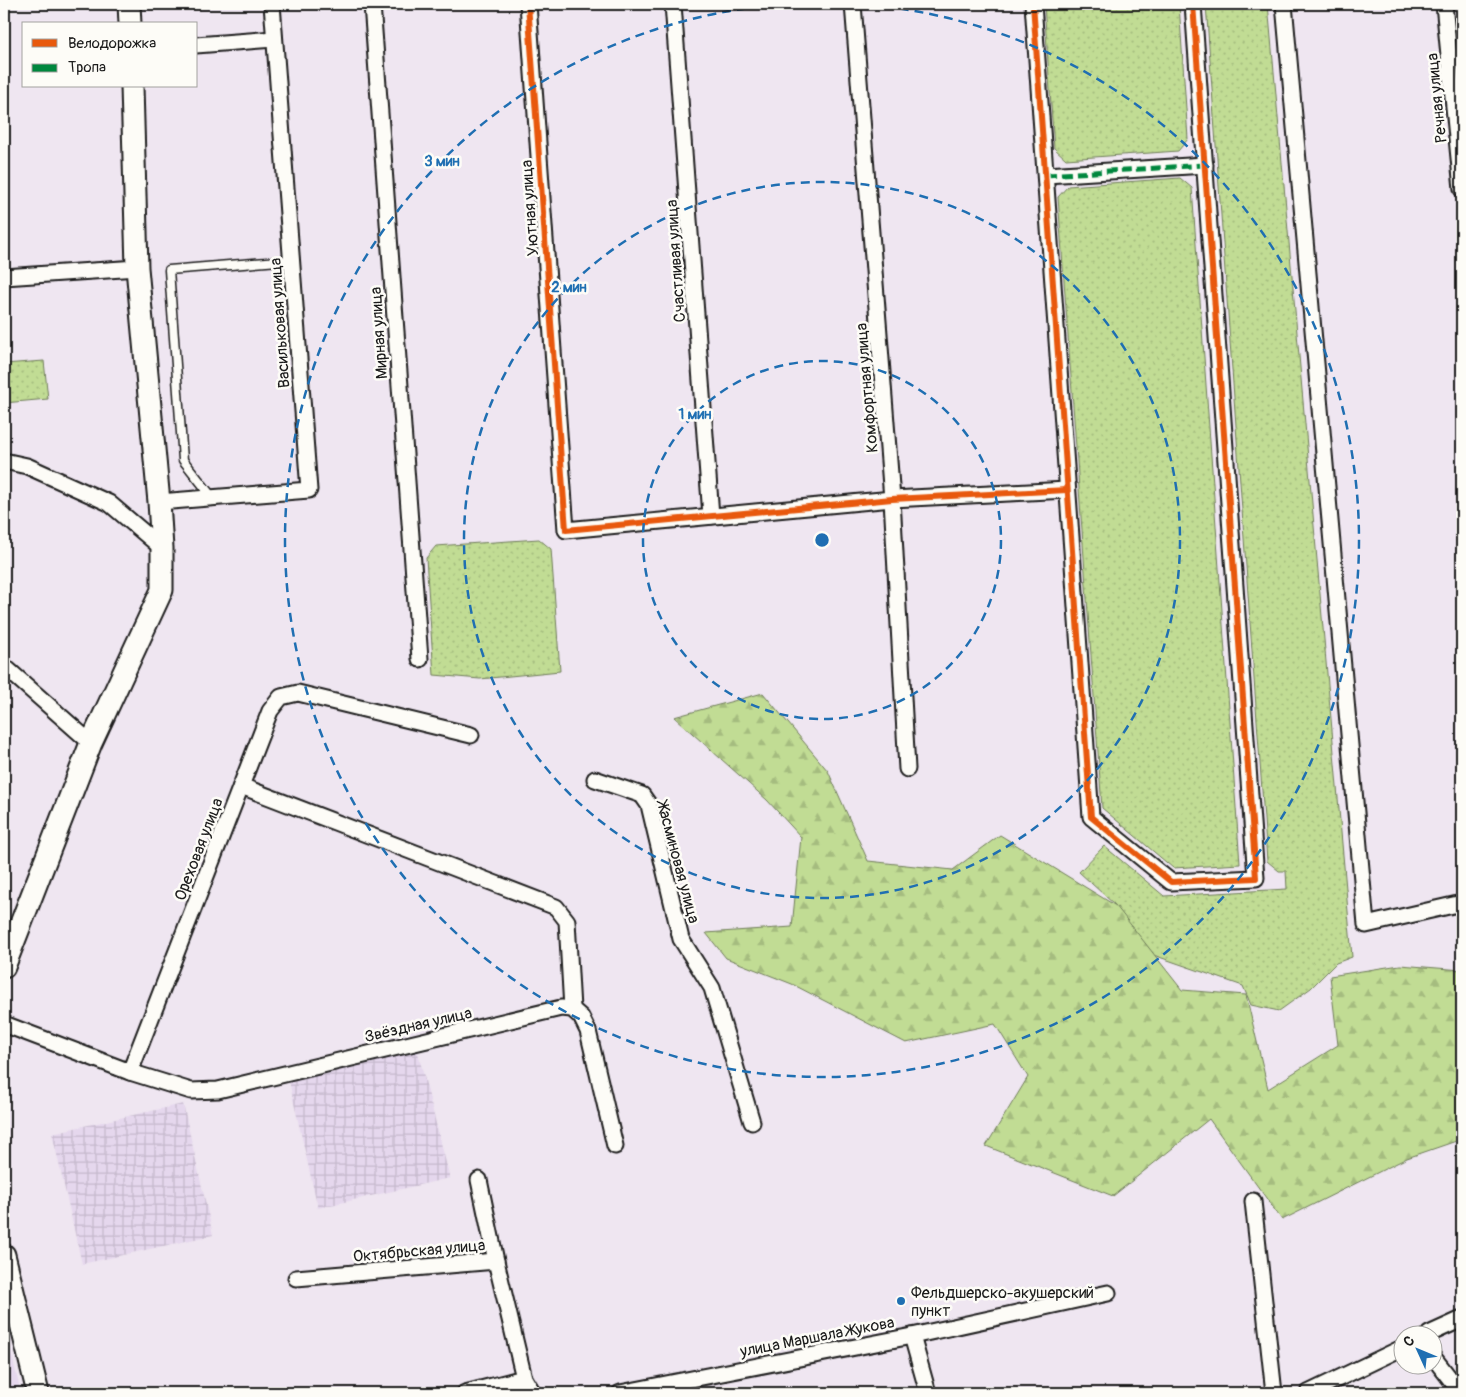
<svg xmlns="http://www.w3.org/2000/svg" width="1466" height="1397" viewBox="0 0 1466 1397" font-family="Pangolin,sans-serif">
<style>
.built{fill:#e5d7ed}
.industrial{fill:url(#industrial-grid)}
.grass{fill:url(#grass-dots);stroke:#6e7c58}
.forest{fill:url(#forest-firs);stroke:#6e7c58}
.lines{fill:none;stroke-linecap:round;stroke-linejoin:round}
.lane-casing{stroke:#1c1c1c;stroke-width:11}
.street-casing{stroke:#1c1c1c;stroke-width:19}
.secondary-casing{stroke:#1c1c1c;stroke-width:25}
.lane{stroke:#fdfcf7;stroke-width:8}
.street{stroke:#fdfcf7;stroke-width:15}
.secondary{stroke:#fdfcf7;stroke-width:21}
.quiet{stroke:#00873e;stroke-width:5;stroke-dasharray:10 5;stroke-linecap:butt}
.cycleway-casing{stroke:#fdfcf7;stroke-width:9}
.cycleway{stroke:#e8590c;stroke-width:6}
.ring{fill:none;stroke:#1f6fb2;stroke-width:2.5;stroke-dasharray:9 6}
.poi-dot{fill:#1f6fb2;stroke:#fdfcf7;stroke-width:2}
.labels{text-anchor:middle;stroke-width:5;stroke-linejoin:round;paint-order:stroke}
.street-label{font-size:16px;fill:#1c1c1c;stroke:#fdfcf7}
.poi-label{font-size:16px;fill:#1c1c1c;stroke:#fdfcf7;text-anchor:start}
.centre{fill:#1f6fb2;stroke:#fdfcf7;stroke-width:2.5}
.ring-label{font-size:15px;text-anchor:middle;font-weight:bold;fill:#1f6fb2;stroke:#fdfcf7;stroke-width:5;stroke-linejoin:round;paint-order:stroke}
</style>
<defs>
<pattern id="industrial-grid" width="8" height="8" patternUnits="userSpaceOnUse" patternTransform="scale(1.25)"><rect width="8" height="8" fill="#e5d7ed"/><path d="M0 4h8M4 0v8" fill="none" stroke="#c4b8cb"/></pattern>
<pattern id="grass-dots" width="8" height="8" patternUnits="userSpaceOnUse" patternTransform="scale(1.25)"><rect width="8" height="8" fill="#c1dc94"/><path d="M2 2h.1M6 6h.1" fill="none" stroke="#a5bc7f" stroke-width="1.8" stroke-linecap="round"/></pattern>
<pattern id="forest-firs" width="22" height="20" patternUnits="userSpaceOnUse" patternTransform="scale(1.25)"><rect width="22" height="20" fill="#c1dc94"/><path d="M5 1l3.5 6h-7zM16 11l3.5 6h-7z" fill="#a5bc7f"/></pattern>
</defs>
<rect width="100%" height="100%" fill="#efe6f1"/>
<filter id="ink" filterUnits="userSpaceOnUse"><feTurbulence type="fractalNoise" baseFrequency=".02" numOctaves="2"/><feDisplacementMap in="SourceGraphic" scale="10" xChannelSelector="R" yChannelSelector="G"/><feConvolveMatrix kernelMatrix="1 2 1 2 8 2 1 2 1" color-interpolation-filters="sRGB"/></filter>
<g filter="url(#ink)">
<path class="built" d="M4 1324 21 1393H4Z"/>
<g class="industrial">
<path d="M417 1049 450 1178 318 1208 288 1077Z"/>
<path d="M183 1104 213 1235 82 1264 52 1133Z"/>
</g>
<g class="grass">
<path d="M1044 4H1179L1188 139 1178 151 1066 159 1054 148Z"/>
<path d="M1206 4H1268L1352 957 1336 963 1311 988 1279 1011 1251 1005 1243 986 1133 948 1115 905 1079 872 1104 846 1164 896 1287 889 1286 871H1279L1267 861Z"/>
<path d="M1180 178 1192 188 1240 864 1173 868 1102 808 1058 197 1068 186Z"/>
<path d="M44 361 48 399 4 403V364Z"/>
<path d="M539 539 551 549 560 671 480 679 434 675 426 558 436 546Z"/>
</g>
<path class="forest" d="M763 693 828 771 868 861 953 870 1000 835 1116 906 1182 990 1246 995 1268 1089 1338 1045 1330 976 1400 965 1462 970V1139L1407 1158 1282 1220 1209 1119 1113 1196 986 1146 1028 1077 995 1024 906 1043 792 984 726 958 706 933 792 927 801 837 767 800 674 717Z"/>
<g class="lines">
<defs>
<path id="lane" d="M213 498 183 460 169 270 291 260"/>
<g id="street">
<path d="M372 4 420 659"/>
<path d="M528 4 566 530 892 499 1067 490"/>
<path d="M673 4 711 516"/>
<path d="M853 4 892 499 907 769"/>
<path d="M1033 4 1091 817 1171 882 1256 878 1193 4"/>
<path d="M1284 4 1366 925 1462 903"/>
<path d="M1444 4 1462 189"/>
<path d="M196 45 274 39"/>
<path d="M1046 175 1205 165"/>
<path d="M4 277 137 268"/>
<path d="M4 461 27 466 109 503 162 548"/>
<path d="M159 502 309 490 272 4"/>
<path d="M4 666 91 743"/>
<path d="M595 779 642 795 649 805 681 939 712 988 752 1122"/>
<path d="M241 786 556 907 567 921 572 1009"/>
<path d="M4 1024 130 1072 270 711 281 697 298 693 471 735"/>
<path d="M130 1072 191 1091 218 1090 561 1008 572 1009 581 1017 588 1031 615 1146"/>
<path d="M479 1180 496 1261"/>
<path d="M1253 1201 1274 1393"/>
<path d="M296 1278 496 1261 524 1378 533 1393"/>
<path d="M1429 1334 1462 1319"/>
<path d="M912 1336 928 1393"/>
<path d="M1434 1358 1461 1393"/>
<path d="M465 1393 524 1378"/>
<path d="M620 1393 912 1336 1108 1293"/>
<path d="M1308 1393 1404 1347"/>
</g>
<g id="secondary">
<path d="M129 4 130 24"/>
<path d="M4 967 91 743 162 590V548L159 502 137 268 132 86"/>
<path d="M4 1255 38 1393"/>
</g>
</defs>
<use href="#lane" class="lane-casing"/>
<use href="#street" class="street-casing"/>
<use href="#secondary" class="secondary-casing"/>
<use href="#lane" class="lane"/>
<use href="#street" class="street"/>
<use href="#secondary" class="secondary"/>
<path class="quiet" d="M1046 175 1205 165"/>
<defs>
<g id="cycleway">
<path d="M528 4 566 530 892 499 1067 490"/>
<path d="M1033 4 1091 817 1171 882 1256 878 1193 4"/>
</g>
</defs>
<use href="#cycleway" class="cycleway-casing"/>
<use href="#cycleway" class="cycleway"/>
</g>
</g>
<g class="ring">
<circle cx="822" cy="540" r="179"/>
<circle cx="822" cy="540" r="358"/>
<path d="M855 4A537 537 0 1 1 789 4"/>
</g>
<circle class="poi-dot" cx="901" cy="1301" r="5"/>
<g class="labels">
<g class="street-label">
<text transform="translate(1436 98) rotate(-96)" y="6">Речная улица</text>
<text transform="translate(529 208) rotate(-94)" y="6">Уютная улица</text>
<text transform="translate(675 261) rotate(-94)" y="6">Счастливая улица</text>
<text transform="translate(279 323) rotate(-94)" y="6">Васильковая улица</text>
<text transform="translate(378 333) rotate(-94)" y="6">Мирная улица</text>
<text transform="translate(866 388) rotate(-95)" y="6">Комфортная улица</text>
<text transform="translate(198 849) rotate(-69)" y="6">Ореховая улица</text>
<text transform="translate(679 862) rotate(75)" y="6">Жасминовая улица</text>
<text transform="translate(418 1024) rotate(-13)" y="6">Звёздная улица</text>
<text transform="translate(419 1250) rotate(-5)" y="6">Октябрьская улица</text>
<text transform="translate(817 1336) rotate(-11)" y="6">улица Маршала Жукова</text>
</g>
<g class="poi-label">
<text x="911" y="1298">Фельдшерско-акушерский<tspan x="911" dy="18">пункт</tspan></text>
</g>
</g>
<circle cx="822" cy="540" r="8" class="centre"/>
<g class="ring-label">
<text x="442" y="166">3 мин</text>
<text x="569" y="292">2 мин</text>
<text x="695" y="419">1 мин</text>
</g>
<rect width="1466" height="1397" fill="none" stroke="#fdfcf7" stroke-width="20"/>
<rect x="10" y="10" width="1446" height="1377" fill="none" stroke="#1c1c1c" stroke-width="2" filter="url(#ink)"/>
<rect x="22" y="22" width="175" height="65" fill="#fdfcf7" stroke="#a3a29f"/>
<rect x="32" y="39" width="25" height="8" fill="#e8590c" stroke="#a3a29f"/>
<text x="68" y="48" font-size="15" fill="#1c1c1c">Велодорожка</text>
<rect x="32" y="64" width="25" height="8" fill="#00873e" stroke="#a3a29f"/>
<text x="68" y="72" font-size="15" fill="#1c1c1c">Тропа</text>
<g transform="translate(1418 1350) rotate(314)"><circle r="24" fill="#fdfcf7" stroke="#a3a29f"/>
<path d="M0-4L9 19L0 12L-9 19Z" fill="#1f6fb2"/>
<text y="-8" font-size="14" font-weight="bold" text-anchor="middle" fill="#1c1c1c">С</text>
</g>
</svg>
